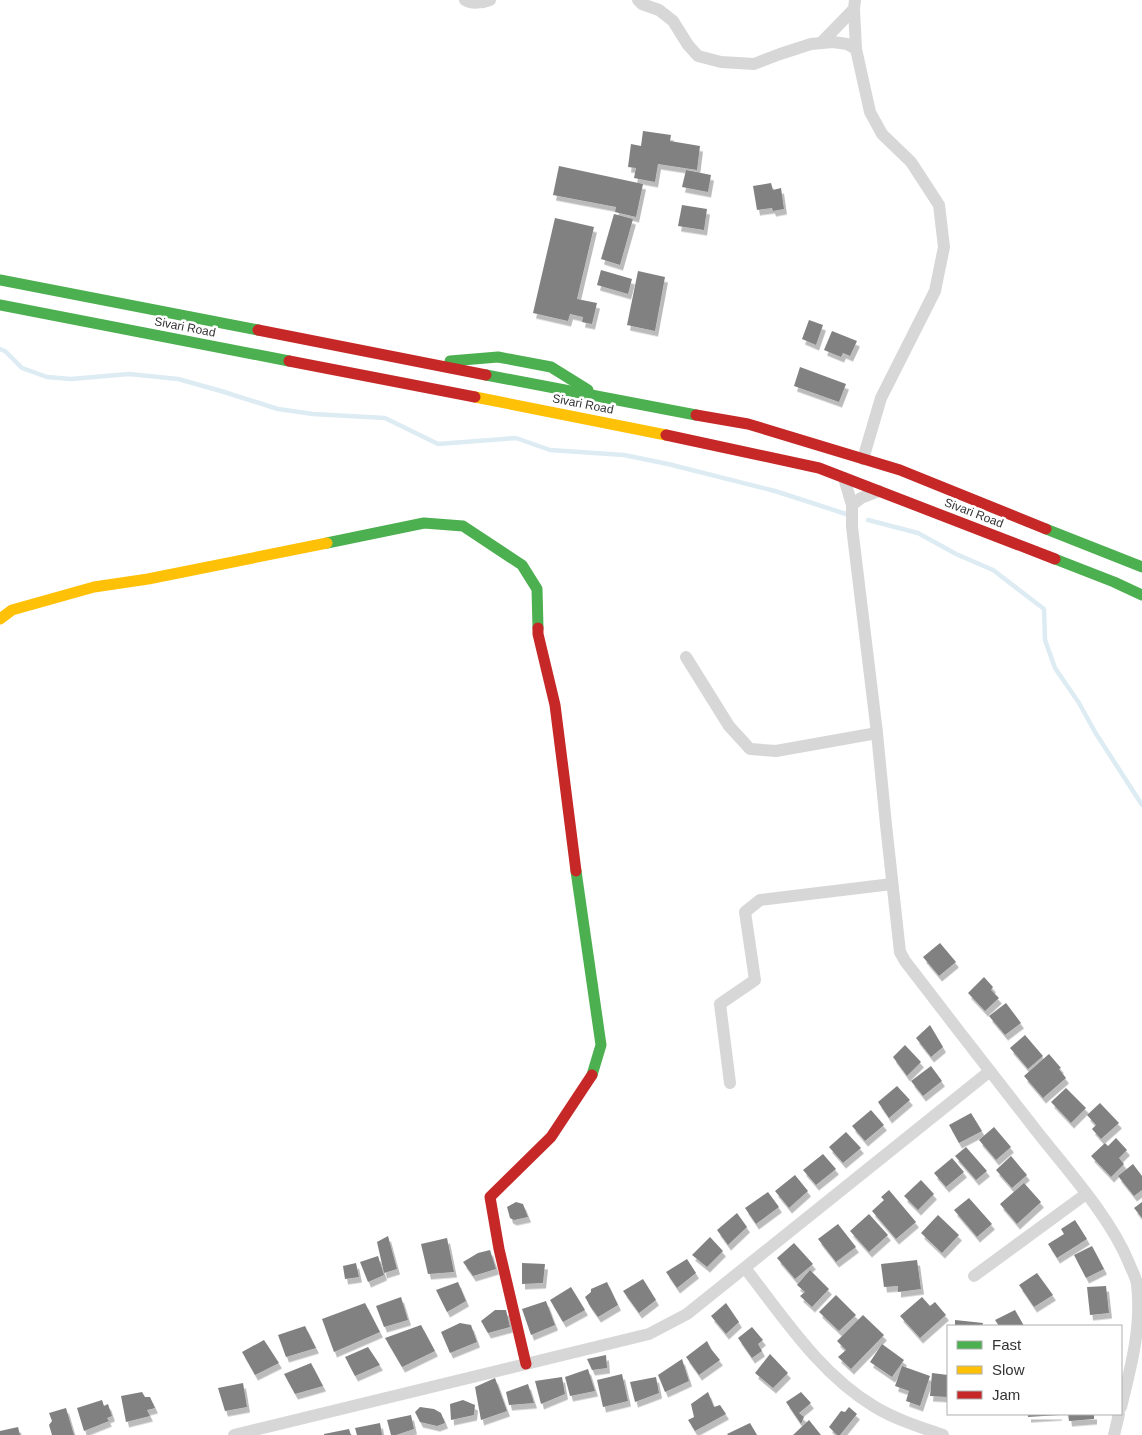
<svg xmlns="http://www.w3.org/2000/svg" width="1142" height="1435" viewBox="0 0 1142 1435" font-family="Helvetica,sans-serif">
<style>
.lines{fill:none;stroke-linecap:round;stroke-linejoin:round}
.stream{stroke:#ddebf3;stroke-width:4.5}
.building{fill:#818181;filter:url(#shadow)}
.street{stroke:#d7d7d7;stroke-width:12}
.fast{stroke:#4caf50;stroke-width:11}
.slow{stroke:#ffc107;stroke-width:11}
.jam{stroke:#c62828;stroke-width:11}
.labels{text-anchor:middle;stroke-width:5;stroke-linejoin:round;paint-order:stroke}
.street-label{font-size:12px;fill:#333;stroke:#fff}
</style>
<defs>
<filter id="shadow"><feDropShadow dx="3" dy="5.5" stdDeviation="0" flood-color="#0004"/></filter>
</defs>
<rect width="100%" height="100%" fill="#fff"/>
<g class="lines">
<g class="stream">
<path d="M0 349 5 351 22 368 47 377 71 379 129 374 178 379 221 391 278 409 313 414 385 418 438 444 516 438 550 450 624 455 668 464 775 491 846 514"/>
<path d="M868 520 918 533 956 554 993 570 1044 609 1045 640 1055 668 1079 703 1095 732 1142 805"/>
</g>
</g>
<g class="building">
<path d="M643 131 671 135 670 141 700 146 697 170 658 164 655 182 634 178 636 168 628 167 631 144 641 146Z"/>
<path d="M559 166 643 184 636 217 615 212 616 207 553 195Z"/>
<path d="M686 170 711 175 708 192 682 187Z"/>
<path d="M771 183 773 190 781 188 784 209 773 211 772 208 757 210 753 186Z"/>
<path d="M682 205 707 209 704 230 678 226Z"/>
<path d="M614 214 633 219 620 265 601 259Z"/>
<path d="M555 218 594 227 577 299 597 303 592 324 582 322 583 317 570 314 568 321 533 313Z"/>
<path d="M601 270 632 279 628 294 597 285Z"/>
<path d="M638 271 665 277 655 331 627 325Z"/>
<path d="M809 320 823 325 816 345 802 339Z"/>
<path d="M832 331 857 341 850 356 843 353 841 357 824 350Z"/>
<path d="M800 367 846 384 839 402 794 386Z"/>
<path d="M940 943 956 962 939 976 923 957Z"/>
<path d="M984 977 993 987 991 990 999 998 985 1011 968 993Z"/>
<path d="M1006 1003 1021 1023 1005 1035 989 1016Z"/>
<path d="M930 1025 943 1047 931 1057 916 1038Z"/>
<path d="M1025 1035 1043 1056 1028 1069 1010 1048Z"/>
<path d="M905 1045 921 1062 907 1076 893 1057Z"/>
<path d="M1049 1054 1061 1068 1059 1069 1066 1078 1043 1098 1024 1076Z"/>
<path d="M931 1066 942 1081 923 1096 911 1081Z"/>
<path d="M897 1086 910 1100 889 1118 878 1102Z"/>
<path d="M1066 1088 1086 1108 1071 1123 1051 1102Z"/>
<path d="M1100 1103 1119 1123 1101 1139 1092 1129 1096 1125 1087 1115Z"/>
<path d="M871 1110 884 1125 865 1141 852 1126Z"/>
<path d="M971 1113 982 1131 959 1143 949 1125Z"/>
<path d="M994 1127 1011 1147 996 1160 979 1140Z"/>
<path d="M846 1132 861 1148 843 1163 829 1147Z"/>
<path d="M1116 1138 1127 1150 1119 1158 1124 1164 1111 1177 1091 1156 1105 1143 1108 1146Z"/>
<path d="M966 1147 987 1171 976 1180 955 1156Z"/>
<path d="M823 1154 836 1169 816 1185 803 1170Z"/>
<path d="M1011 1156 1027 1175 1012 1188 996 1170Z"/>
<path d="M952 1158 964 1172 946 1187 934 1173Z"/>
<path d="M1133 1164 1142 1176V1190L1134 1196 1118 1176Z"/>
<path d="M795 1175 808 1191 789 1208 775 1191Z"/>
<path d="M921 1180 934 1194 918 1210 904 1196Z"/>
<path d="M1024 1183 1041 1202 1017 1224 1000 1204Z"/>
<path d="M889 1190 916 1222 896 1239 872 1211 884 1200 881 1197Z"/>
<path d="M768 1192 779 1207 756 1224 745 1208Z"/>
<path d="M969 1198 992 1224 977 1237 954 1210Z"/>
<path d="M516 1202 523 1204 528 1217 514 1220 510 1218 507 1207Z"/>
<path d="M1142 1202V1218L1134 1208Z"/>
<path d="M737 1213 747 1227 728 1245 717 1230Z"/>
<path d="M869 1214 888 1235 869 1252 850 1231Z"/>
<path d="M938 1215 959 1235 942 1253 921 1233Z"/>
<path d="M1075 1220 1087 1239 1057 1258 1048 1244 1064 1234 1061 1229Z"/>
<path d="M838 1224 856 1247 836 1262 818 1239Z"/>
<path d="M388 1236 397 1269 384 1273 377 1242Z"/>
<path d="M710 1237 723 1251 707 1267 692 1255Z"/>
<path d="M447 1238 454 1272 428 1274 421 1244Z"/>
<path d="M794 1243 813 1264 795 1279 777 1258Z"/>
<path d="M1092 1246 1104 1269 1086 1278 1074 1255Z"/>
<path d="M490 1250 496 1269 473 1276 463 1262 478 1253Z"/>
<path d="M378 1256 384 1275 368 1282 360 1262Z"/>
<path d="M687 1259 696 1273 677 1288 666 1272Z"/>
<path d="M917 1260 921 1289 898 1292V1286L884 1287 881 1264Z"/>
<path d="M356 1263 359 1277 345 1279 343 1266Z"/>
<path d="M522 1263 545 1264 543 1283 522 1284Z"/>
<path d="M810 1270 829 1289 812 1307 800 1296 805 1292 797 1285Z"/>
<path d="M1037 1273 1053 1295 1034 1307 1019 1285Z"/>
<path d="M643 1279 656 1300 639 1313 623 1291Z"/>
<path d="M458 1282 466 1301 447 1312 436 1290Z"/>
<path d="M607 1282 618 1305 598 1317 590 1306 585 1297 591 1292V1289Z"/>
<path d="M1106 1286 1109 1313 1090 1315 1087 1287Z"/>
<path d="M571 1287 585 1310 563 1322 550 1300Z"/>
<path d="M836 1295 856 1315 839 1331 819 1312Z"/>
<path d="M401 1297 408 1320 384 1327 376 1306Z"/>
<path d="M922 1297 930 1306 935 1302 946 1315 920 1338 900 1316Z"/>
<path d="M546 1301 555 1325 531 1335 522 1309Z"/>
<path d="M365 1303 380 1332 334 1352 322 1319Z"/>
<path d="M726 1303 739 1322 726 1334 711 1316Z"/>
<path d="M495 1310H506L510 1327 488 1333 481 1321Z"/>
<path d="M1015 1310 1024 1326H999L995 1320Z"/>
<path d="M863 1315 884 1335 851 1369 838 1357 846 1350 837 1341Z"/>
<path d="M955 1320 983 1323 982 1326H955Z"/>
<path d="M460 1323 471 1325 477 1342 450 1353 441 1332Z"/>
<path d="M421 1325 435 1351 402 1367 385 1338Z"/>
<path d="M305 1326 316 1348 286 1357 278 1335Z"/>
<path d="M752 1327 763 1340 758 1344 762 1351 752 1358 738 1338Z"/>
<path d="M264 1340 279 1363 255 1375 242 1352Z"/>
<path d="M707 1341 711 1349 720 1360 699 1375 686 1357Z"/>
<path d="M882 1344 904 1360 892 1377 870 1362Z"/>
<path d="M368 1347 380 1365 355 1376 345 1357Z"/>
<path d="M770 1354 788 1373 773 1388 755 1373Z"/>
<path d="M606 1355 607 1368 592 1370 587 1359Z"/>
<path d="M682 1359 689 1381 665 1392 658 1375Z"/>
<path d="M311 1363 323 1386 295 1394 284 1374Z"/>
<path d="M902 1366 930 1376 920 1406 906 1401 909 1391 895 1386Z"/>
<path d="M588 1369 595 1391 570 1396 565 1377Z"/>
<path d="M932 1373 948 1375V1397L930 1396Z"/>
<path d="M622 1374 628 1401 603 1407 597 1380Z"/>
<path d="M562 1377 565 1394 541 1404 535 1381Z"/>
<path d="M656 1377 659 1393 635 1402 630 1382Z"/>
<path d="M495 1378 507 1411 481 1420 475 1387Z"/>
<path d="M243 1383 247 1407 225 1411 218 1388Z"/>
<path d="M528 1384 534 1403 509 1405 506 1392Z"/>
<path d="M142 1392 145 1397H150L155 1408 147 1410 150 1416 126 1422 121 1396Z"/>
<path d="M708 1392 714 1407 720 1405 726 1414 695 1431 688 1420 694 1417 691 1404Z"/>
<path d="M801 1392 811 1403 799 1413 804 1417 801 1424 786 1402Z"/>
<path d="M102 1400 104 1406 108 1404 112 1416 107 1418 109 1421 84 1431 77 1408Z"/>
<path d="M463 1400 475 1405 474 1415 451 1420 450 1404Z"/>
<path d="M420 1407 434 1409 441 1413 445 1423 437 1426 420 1422 415 1412Z"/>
<path d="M849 1407 857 1414 840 1435H837L829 1427 841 1411 845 1412Z"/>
<path d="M66 1408 74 1435H52L49 1425 52 1421 49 1413Z"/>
<path d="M1028 1414H1059V1415L1028 1417Z"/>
<path d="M1068 1414H1094V1419L1069 1421Z"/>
<path d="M411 1415 414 1429 396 1435H391L387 1420Z"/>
<path d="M809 1420 821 1435H793Z"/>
<path d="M380 1423 382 1435H357L355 1428Z"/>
<path d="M750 1423 757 1435H728L727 1434Z"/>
<path d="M18 1427 20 1435H0V1431Z"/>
<path d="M349 1429 351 1435H324V1434Z"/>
</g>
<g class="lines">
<g class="street">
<path d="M465 0C471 4 483 3 490 0"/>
<path d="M638 0 642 4 659 10 673 21 688 45 698 56 721 62 754 64 780 54 811 44 833 42 847 44 856 49"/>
<path d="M854 9 856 49 870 112 882 134 911 162 939 205 944 247 935 291 881 398 863 459"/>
<path d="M821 43 854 9 855 0"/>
<path d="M844 478 852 505V527L877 733 886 825 900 952 905 961C948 1017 992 1074 1035 1129 1067 1170 1109 1215 1129 1263 1131 1269 1136 1277 1137 1284 1142 1326 1131 1367 1121 1407"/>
<path d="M852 505 861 498 879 491"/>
<path d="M686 657 729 726 750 749 776 751 877 733"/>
<path d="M730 1083 720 1004 755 980 745 912 760 900 892 884"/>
<path d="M745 1268C784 1318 820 1374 875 1407 897 1420 920 1427 943 1435"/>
<path d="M974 1276 1086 1194"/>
<path d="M234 1435 649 1334 687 1314 990 1071"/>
<path d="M1114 1435 1119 1414"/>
</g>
<g class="fast">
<path d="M0 280 258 330"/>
<path d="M0 305 289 361"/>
<path d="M450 361 498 357 551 367 588 390"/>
<path d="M486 375 696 415"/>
<path d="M1046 529 1142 567"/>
<path d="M327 543 424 523 463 526 522 565 537 589 538 628"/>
<path d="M1055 559 1114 582 1142 595"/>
<path d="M576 871 601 1045 592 1075"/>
</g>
<g class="slow">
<path d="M475 397 666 435"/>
<path d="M0 619 12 610 94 587 148 579 327 543"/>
</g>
<g class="jam">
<path d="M258 330 486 375"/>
<path d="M289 361 475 397"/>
<path d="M696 415 748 424 900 470 1046 529"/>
<path d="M666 435 819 468 1055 559"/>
<path d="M538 628V634L555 705 576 871"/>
<path d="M526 1364 499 1249 490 1197 551 1137 592 1075"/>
</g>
</g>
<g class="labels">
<g class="street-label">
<text transform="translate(185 327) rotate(11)" y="4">Sivari Road</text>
<text transform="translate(583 404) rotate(11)" y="4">Sivari Road</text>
<text transform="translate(974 513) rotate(21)" y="4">Sivari Road</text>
</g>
</g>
<rect x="947" y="1325" width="175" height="90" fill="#ffffff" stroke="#adadad"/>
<rect x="957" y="1341" width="25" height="8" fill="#4caf50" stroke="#adadad"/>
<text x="992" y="1350" font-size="15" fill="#333333">Fast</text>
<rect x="957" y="1366" width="25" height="8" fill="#ffc107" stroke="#adadad"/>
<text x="992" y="1375" font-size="15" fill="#333333">Slow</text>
<rect x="957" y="1391" width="25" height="8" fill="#c62828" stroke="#adadad"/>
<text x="992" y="1400" font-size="15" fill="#333333">Jam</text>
</svg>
